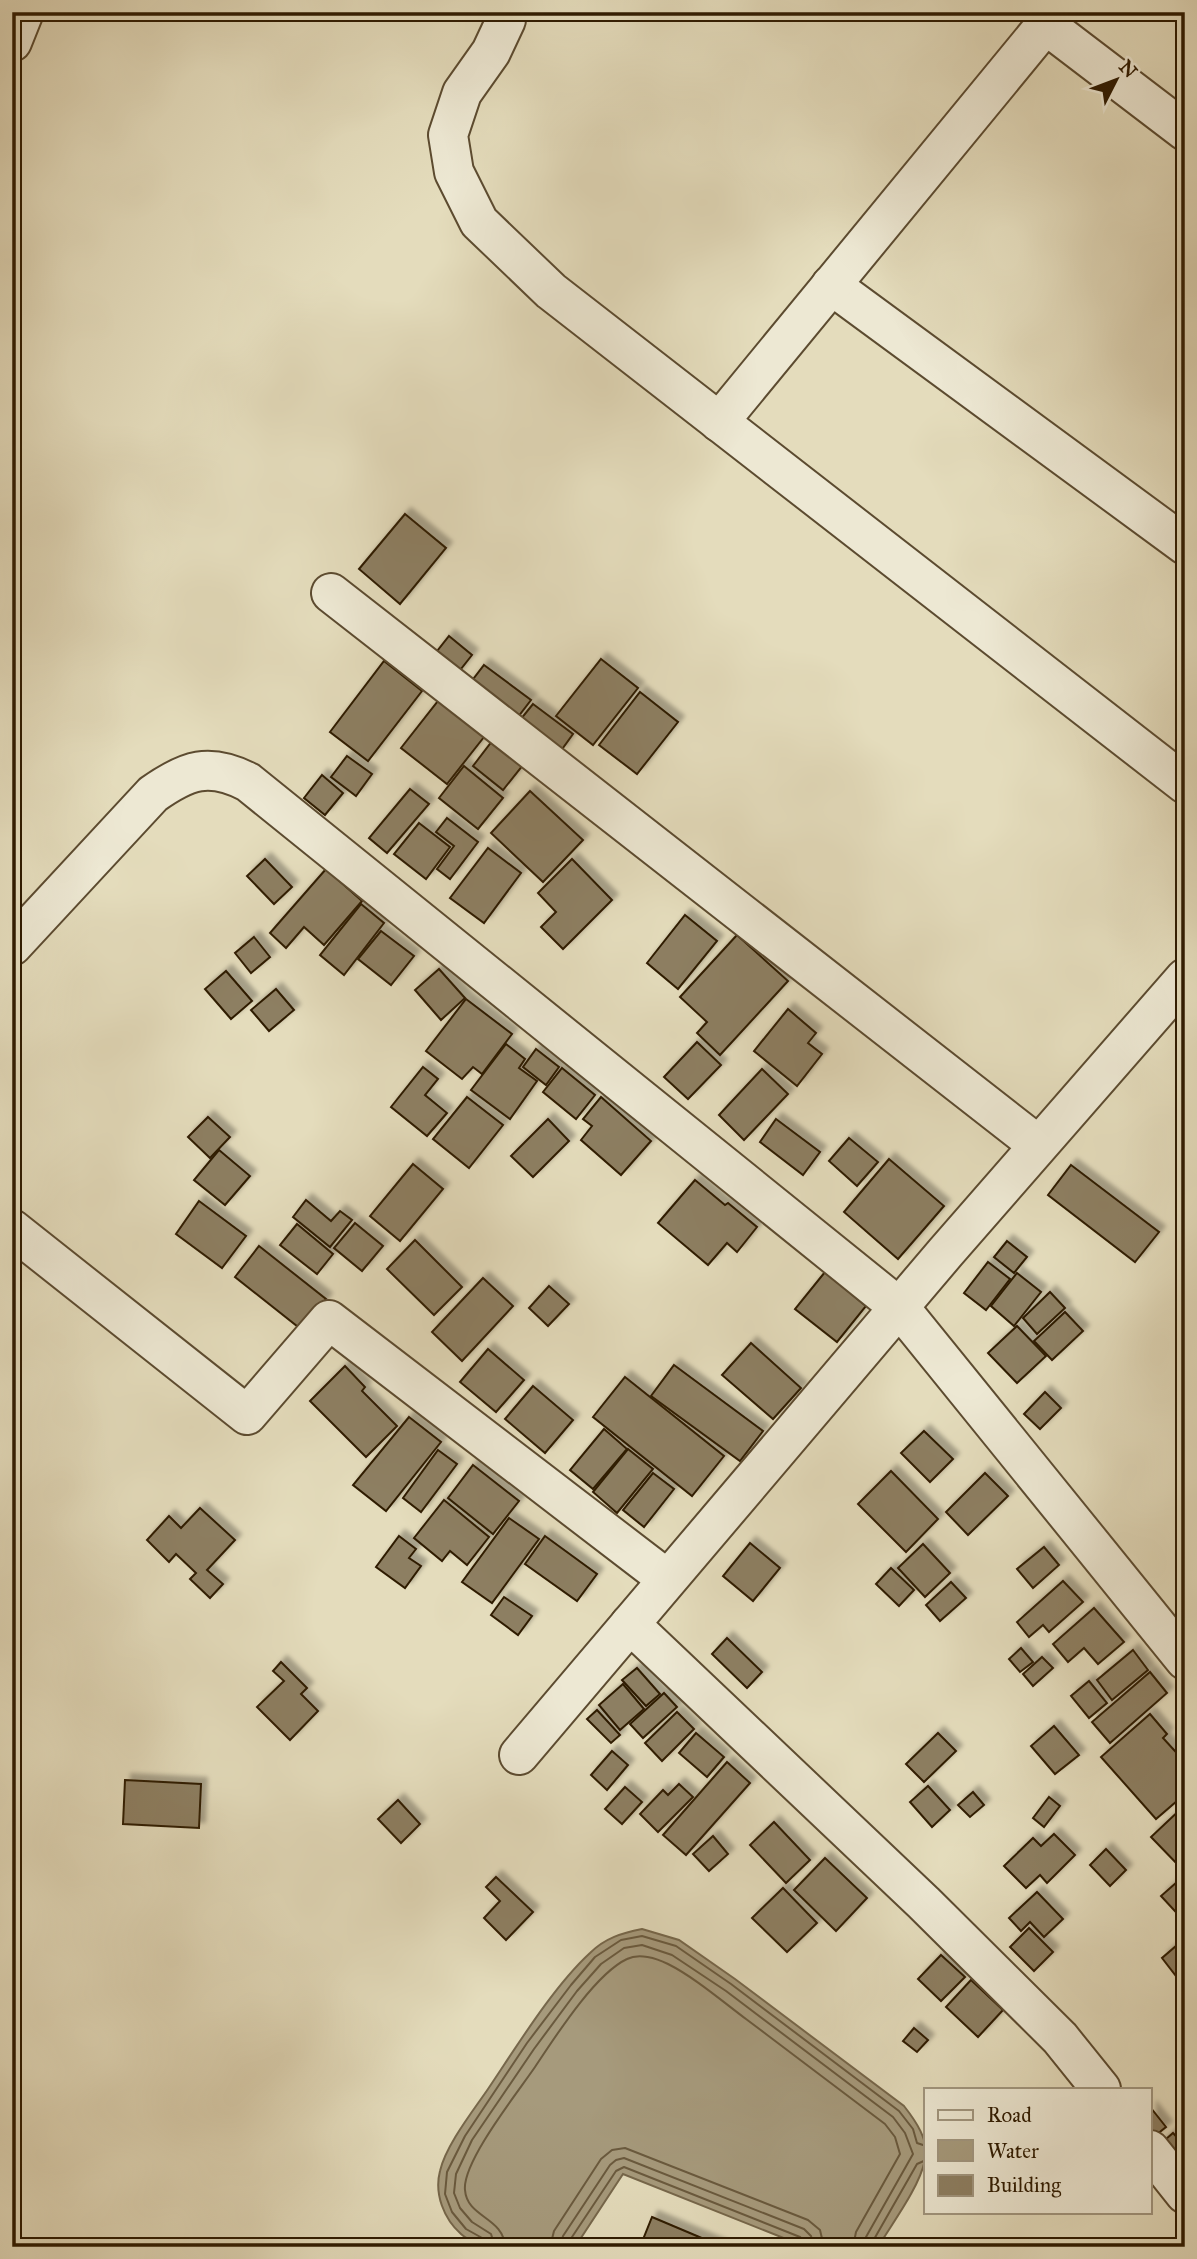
<svg xmlns="http://www.w3.org/2000/svg" width="1197" height="2259" viewBox="0 0 1197 2259" font-family="'IM FELL Great Primer',serif">
<style>
.water{fill:#a69a7c;stroke:#76674b;stroke-width:2}
.lines{fill:none;stroke-linecap:round;stroke-linejoin:round}
.shore{stroke:#6a5a3e;stroke-width:2}
.building{fill:#8d7f62;stroke:#2f1b01;stroke-width:2;filter:url(#shadow)}
.minor-casing{stroke:#5c4b30;stroke-width:42}
.minor{stroke:#ede8d3;stroke-width:38}
</style>
<defs>
<filter id="shadow"><feDropShadow dx="6" dy="-6" stdDeviation="2" flood-color="#0004"/></filter>
</defs>
<rect width="100%" height="100%" fill="#e4dcbc"/>
<filter id="stains"><feTurbulence type="fractalNoise" baseFrequency=".00286" numOctaves="4"/><feColorMatrix values="0 0 0 0 .2 0 0 0 0 .09 0 0 0 0 .02 0 0 0 .5 -.17"/></filter>
<radialGradient id="worn" r=".72"><stop offset=".6" stop-color="#630" stop-opacity="0"/><stop offset="1" stop-color="#630" stop-opacity=".3"/></radialGradient>
<path class="water" d="M642 1929 679 1940 735 1979 904 2106C915 2120 930 2141 925 2160 919 2188 893 2222 878 2247H806L623 2174 575 2247C544 2247 484 2255 461 2234 444 2219 434 2194 440 2171 446 2145 473 2111 488 2089 517 2046 553 1987 590 1953 605 1938 622 1933 642 1929Z"/>
<g class="lines">
<g class="shore">
<path d="M486 2247 484 2239 466 2229 452 2212 445 2194 447 2172 465 2136 527 2043 571 1985 595 1957 621 1940 642 1936 676 1946 731 1984 899 2111 913 2129 917 2143 926 2146"/>
<path d="M495 2247 491 2234 472 2222 460 2208 454 2193 456 2174 472 2140 534 2049 577 1991 601 1964 624 1948 642 1945 672 1955 726 1991 893 2117 905 2133 913 2154 866 2237 864 2247"/>
<path d="M505 2247C504 2217 467 2218 465 2190 462 2162 518 2092 535 2067 555 2037 595 1974 627 1959 639 1953 656 1958 668 1964 694 1977 722 2001 746 2019 792 2054 839 2089 885 2124L895 2137 900 2154 856 2232 853 2247"/>
<path d="M550 2247 554 2231 601 2159 612 2150 625 2148 808 2220 820 2230 824 2247"/>
<path d="M560 2247 563 2236 610 2165 616 2160 624 2158 804 2229 811 2236 814 2247"/>
<path d="M569 2247 570 2240 616 2171 624 2167 800 2237 804 2241 805 2247"/>
<path d="M873 2247V2241L917 2164 926 2160"/>
</g>
</g>
<g class="building">
<path d="M405 514 446 548 400 604 359 569Z"/>
<path d="M449 636 472 655 453 679 430 660Z"/>
<path d="M601 659 638 688 593 745 556 716Z"/>
<path d="M384 661 422 691 368 761 330 732Z"/>
<path d="M484 665 531 700 511 726 464 691Z"/>
<path d="M640 692 678 722 637 774 599 745Z"/>
<path d="M438 701 484 737 447 784 401 748Z"/>
<path d="M533 704 573 734 560 752 520 720Z"/>
<path d="M496 736 527 760 503 790 473 766Z"/>
<path d="M347 756 372 774 356 796 331 777Z"/>
<path d="M464 766 503 798 478 829 439 798Z"/>
<path d="M322 775 343 793 325 815 304 798Z"/>
<path d="M410 789 429 804 387 853 369 838Z"/>
<path d="M530 791 583 840 543 882 491 833Z"/>
<path d="M447 818 478 842 450 879 437 869 454 846 436 832Z"/>
<path d="M419 823 450 847 426 879 394 854Z"/>
<path d="M488 848 521 873 484 923 450 898Z"/>
<path d="M265 859 292 887 274 904 247 876Z"/>
<path d="M572 859 612 900 563 949 541 927 556 912 538 893Z"/>
<path d="M326 869 362 901 324 945 304 927 286 948 270 933Z"/>
<path d="M361 904 384 923 344 975 320 955Z"/>
<path d="M685 915 717 941 678 989 647 963Z"/>
<path d="M381 931 414 956 391 985 358 959Z"/>
<path d="M737 935 788 981 720 1055 697 1033 707 1022 680 997Z"/>
<path d="M254 937 270 957 251 973 235 953Z"/>
<path d="M439 969 465 998 441 1020 415 990Z"/>
<path d="M226 971 252 1001 231 1019 205 989Z"/>
<path d="M276 989 294 1010 269 1031 251 1010Z"/>
<path d="M466 999 512 1034 482 1074 473 1067 462 1079 426 1051Z"/>
<path d="M788 1009 816 1033 808 1043 822 1054 797 1086 754 1051Z"/>
<path d="M697 1042 721 1065 688 1099 664 1077Z"/>
<path d="M506 1044 525 1059 519 1068 537 1081 510 1119 471 1090Z"/>
<path d="M536 1049 559 1067 546 1085 523 1067Z"/>
<path d="M423 1067 438 1079 425 1095 447 1113 427 1136 391 1107Z"/>
<path d="M562 1068 595 1095 576 1119 543 1092Z"/>
<path d="M762 1069 788 1094 744 1140 719 1115Z"/>
<path d="M467 1097 503 1125 469 1168 433 1139Z"/>
<path d="M601 1097 651 1141 621 1175 581 1140 592 1126 583 1119Z"/>
<path d="M208 1117 230 1137 210 1158 188 1137Z"/>
<path d="M548 1119 569 1141 533 1177 511 1156Z"/>
<path d="M776 1119 820 1152 803 1175 760 1142Z"/>
<path d="M849 1138 878 1162 857 1186 829 1161Z"/>
<path d="M219 1150 250 1176 225 1205 194 1180Z"/>
<path d="M889 1159 944 1206 898 1259 844 1212Z"/>
<path d="M413 1164 443 1189 400 1241 370 1216Z"/>
<path d="M1071 1165 1159 1232 1135 1262 1048 1195Z"/>
<path d="M695 1180 725 1205 728 1203 757 1227 737 1252 727 1243 708 1265 658 1223Z"/>
<path d="M306 1200 331 1221 340 1211 352 1220 330 1247 293 1217Z"/>
<path d="M199 1201 246 1236 222 1268 176 1234Z"/>
<path d="M355 1223 383 1246 362 1271 334 1248Z"/>
<path d="M297 1224 333 1254 317 1274 280 1245Z"/>
<path d="M415 1240 462 1287 434 1315 387 1269Z"/>
<path d="M1007 1241 1027 1257 1014 1273 994 1257Z"/>
<path d="M259 1246 326 1299 302 1330 235 1277Z"/>
<path d="M988 1262 1010 1279 986 1310 964 1293Z"/>
<path d="M825 1272 866 1306 837 1342 795 1309Z"/>
<path d="M1017 1273 1041 1292 1014 1326 991 1306Z"/>
<path d="M483 1278 513 1306 462 1361 432 1332Z"/>
<path d="M549 1286 569 1304 548 1326 529 1308Z"/>
<path d="M1050 1292 1065 1308 1037 1334 1023 1318Z"/>
<path d="M1065 1312 1083 1331 1052 1360 1034 1341Z"/>
<path d="M1017 1326 1046 1356 1017 1383 988 1353Z"/>
<path d="M751 1343 801 1388 773 1419 722 1375Z"/>
<path d="M488 1349 524 1380 496 1412 460 1382Z"/>
<path d="M674 1365 763 1431 740 1461 651 1396Z"/>
<path d="M345 1366 365 1387 362 1391 397 1426 366 1457 310 1401Z"/>
<path d="M625 1377 724 1456 692 1496 593 1417Z"/>
<path d="M533 1386 573 1420 545 1453 505 1419Z"/>
<path d="M1045 1392 1061 1408 1040 1429 1024 1414Z"/>
<path d="M409 1417 441 1442 386 1511 353 1485Z"/>
<path d="M604 1429 627 1449 593 1489 570 1470Z"/>
<path d="M924 1431 953 1459 930 1482 901 1453Z"/>
<path d="M628 1449 653 1469 617 1513 593 1492Z"/>
<path d="M438 1450 457 1464 421 1512 403 1498Z"/>
<path d="M473 1465 519 1501 493 1534 448 1498Z"/>
<path d="M891 1471 938 1519 906 1552 858 1504Z"/>
<path d="M653 1473 674 1489 644 1527 623 1510Z"/>
<path d="M985 1473 1008 1496 968 1535 946 1512Z"/>
<path d="M444 1500 489 1537 467 1565 450 1551 442 1561 414 1538Z"/>
<path d="M200 1508 235 1540 207 1570 223 1584 210 1598 190 1579 196 1573 176 1554 169 1562 147 1540 169 1516 181 1528Z"/>
<path d="M509 1518 539 1539 492 1603 462 1582Z"/>
<path d="M399 1536 416 1549 409 1558 421 1566 405 1588 376 1567Z"/>
<path d="M545 1536 597 1574 577 1601 525 1564Z"/>
<path d="M750 1543 780 1568 753 1601 723 1576Z"/>
<path d="M923 1544 950 1573 925 1597 898 1568Z"/>
<path d="M1044 1547 1059 1565 1033 1588 1017 1569Z"/>
<path d="M891 1568 914 1590 899 1606 876 1584Z"/>
<path d="M1063 1581 1083 1602 1049 1632 1043 1625 1029 1637 1017 1622Z"/>
<path d="M951 1582 966 1598 940 1621 926 1605Z"/>
<path d="M504 1597 532 1616 518 1635 491 1615Z"/>
<path d="M1094 1608 1124 1642 1098 1664 1084 1648 1068 1662 1053 1644Z"/>
<path d="M727 1638 762 1672 747 1688 712 1654Z"/>
<path d="M1021 1648 1033 1662 1020 1672 1009 1659Z"/>
<path d="M1133 1650 1148 1670 1112 1700 1097 1680Z"/>
<path d="M1042 1657 1053 1668 1033 1686 1023 1674Z"/>
<path d="M281 1662 307 1688 301 1694 318 1711 290 1740 257 1707 284 1681 273 1671Z"/>
<path d="M637 1668 660 1694 646 1706 622 1680Z"/>
<path d="M1150 1672 1167 1693 1110 1743 1092 1722Z"/>
<path d="M1089 1681 1107 1703 1089 1718 1071 1696Z"/>
<path d="M623 1684 644 1709 620 1730 599 1705Z"/>
<path d="M664 1693 677 1707 643 1738 630 1724Z"/>
<path d="M597 1710 620 1735 611 1743 587 1719Z"/>
<path d="M677 1712 694 1729 662 1761 645 1743Z"/>
<path d="M1150 1714 1167 1734 1163 1738 1185 1762V1794L1156 1819 1101 1757Z"/>
<path d="M1054 1726 1079 1755 1055 1774 1031 1746Z"/>
<path d="M696 1733 724 1757 707 1777 679 1753Z"/>
<path d="M938 1733 956 1751 924 1782 906 1764Z"/>
<path d="M612 1751 628 1765 607 1790 591 1775Z"/>
<path d="M727 1762 750 1783 686 1855 663 1835Z"/>
<path d="M125 1780 201 1784 199 1828 123 1824Z"/>
<path d="M679 1784 693 1797 658 1832 640 1814 663 1790 668 1795Z"/>
<path d="M928 1786 950 1810 932 1827 910 1802Z"/>
<path d="M625 1787 642 1802 622 1824 605 1809Z"/>
<path d="M973 1792 984 1805 970 1817 958 1805Z"/>
<path d="M1049 1797 1060 1806 1044 1827 1033 1818Z"/>
<path d="M398 1800 420 1824 401 1843 378 1819Z"/>
<path d="M1185 1805V1866L1182 1869 1151 1837Z"/>
<path d="M774 1822 810 1860 786 1883 750 1845Z"/>
<path d="M1054 1834 1075 1855 1047 1883 1040 1875 1026 1888 1004 1866 1033 1838 1041 1846Z"/>
<path d="M713 1836 728 1854 709 1871 693 1854Z"/>
<path d="M1106 1849 1126 1870 1110 1886 1090 1865Z"/>
<path d="M825 1858 867 1898 836 1931 794 1890Z"/>
<path d="M1185 1875V1922L1161 1896Z"/>
<path d="M496 1877 533 1912 506 1940 484 1918 500 1901 486 1887Z"/>
<path d="M783 1888 817 1923 787 1952 752 1918Z"/>
<path d="M1037 1892 1063 1919 1044 1937 1030 1922 1021 1931 1009 1918Z"/>
<path d="M1029 1928 1053 1952 1034 1971 1010 1947Z"/>
<path d="M1176 1946 1185 1956V1969L1176 1976 1162 1958Z"/>
<path d="M941 1955 965 1977 941 2001 918 1979Z"/>
<path d="M971 1980 1003 2010 978 2037 946 2007Z"/>
<path d="M914 2028 928 2040 917 2052 903 2041Z"/>
<path d="M1151 2108 1166 2127 1151 2139 1150 2137Z"/>
<path d="M1173 2133 1185 2146V2177L1158 2146Z"/>
<path d="M652 2217 723 2247H640Z"/>
</g>
<g class="lines">
<defs>
<g id="minor">
<path d="M504 12 506 20 491 52 462 93 448 135 454 172 479 222 551 291 1185 784"/>
<path d="M1046 25 1185 131"/>
<path d="M12 42 24 12"/>
<path d="M831 285 1185 545"/>
<path d="M719 422 1056 12"/>
<path d="M331 593 1038 1145"/>
<path d="M12 946 153 794C187 770 209 762 248 782L900 1308 1185 1660"/>
<path d="M12 1229 247 1415 329 1320 667 1579"/>
<path d="M630 1624 924 1903 1060 2038 1101 2089"/>
<path d="M519 1755 945 1253 1185 978"/>
<path d="M1150 2150 1185 2194"/>
</g>
</defs>
<use href="#minor" class="minor-casing"/>
<use href="#minor" class="minor"/>
</g>
<rect width="1197" height="2259" fill="none" stroke="#e4dcbc" stroke-width="42"/>
<rect x="14" y="14" width="1169" height="2231" fill="none" stroke="#2f1b01" stroke-width="3.5"/>
<rect x="21" y="21" width="1155" height="2217" fill="none" stroke="#2f1b01" stroke-width="2"/>
<rect x="924" y="2088" width="228" height="126" fill="#ede8d3" stroke="#a1967f" stroke-width="2"/>
<rect x="938" y="2110" width="35" height="10" fill="#ede8d3" stroke="#a1967f" stroke-width="2"/>
<text x="987" y="2122" font-size="21" fill="#2f1b01">Road</text>
<rect x="938" y="2140" width="35" height="21" fill="#a69a7c" stroke="#a1967f" stroke-width="2"/>
<text x="987" y="2158" font-size="21" fill="#2f1b01">Water</text>
<rect x="938" y="2175" width="35" height="21" fill="#8d7f62" stroke="#a1967f" stroke-width="2"/>
<text x="987" y="2192" font-size="21" fill="#2f1b01">Building</text>
<g transform="translate(1116 80) rotate(48)" stroke="#ede8d3" stroke-width="5" paint-order="stroke">
<path d="M0-5L12 26L0 18L-12 26Z" fill="#2f1b01"/>
<text y="-10" font-size="19" font-weight="bold" text-anchor="middle" fill="#2f1b01">N</text>
</g>
<rect width="100%" height="100%" filter="url(#stains)"/>
<rect width="100%" height="100%" fill="url(#worn)"/>
</svg>
